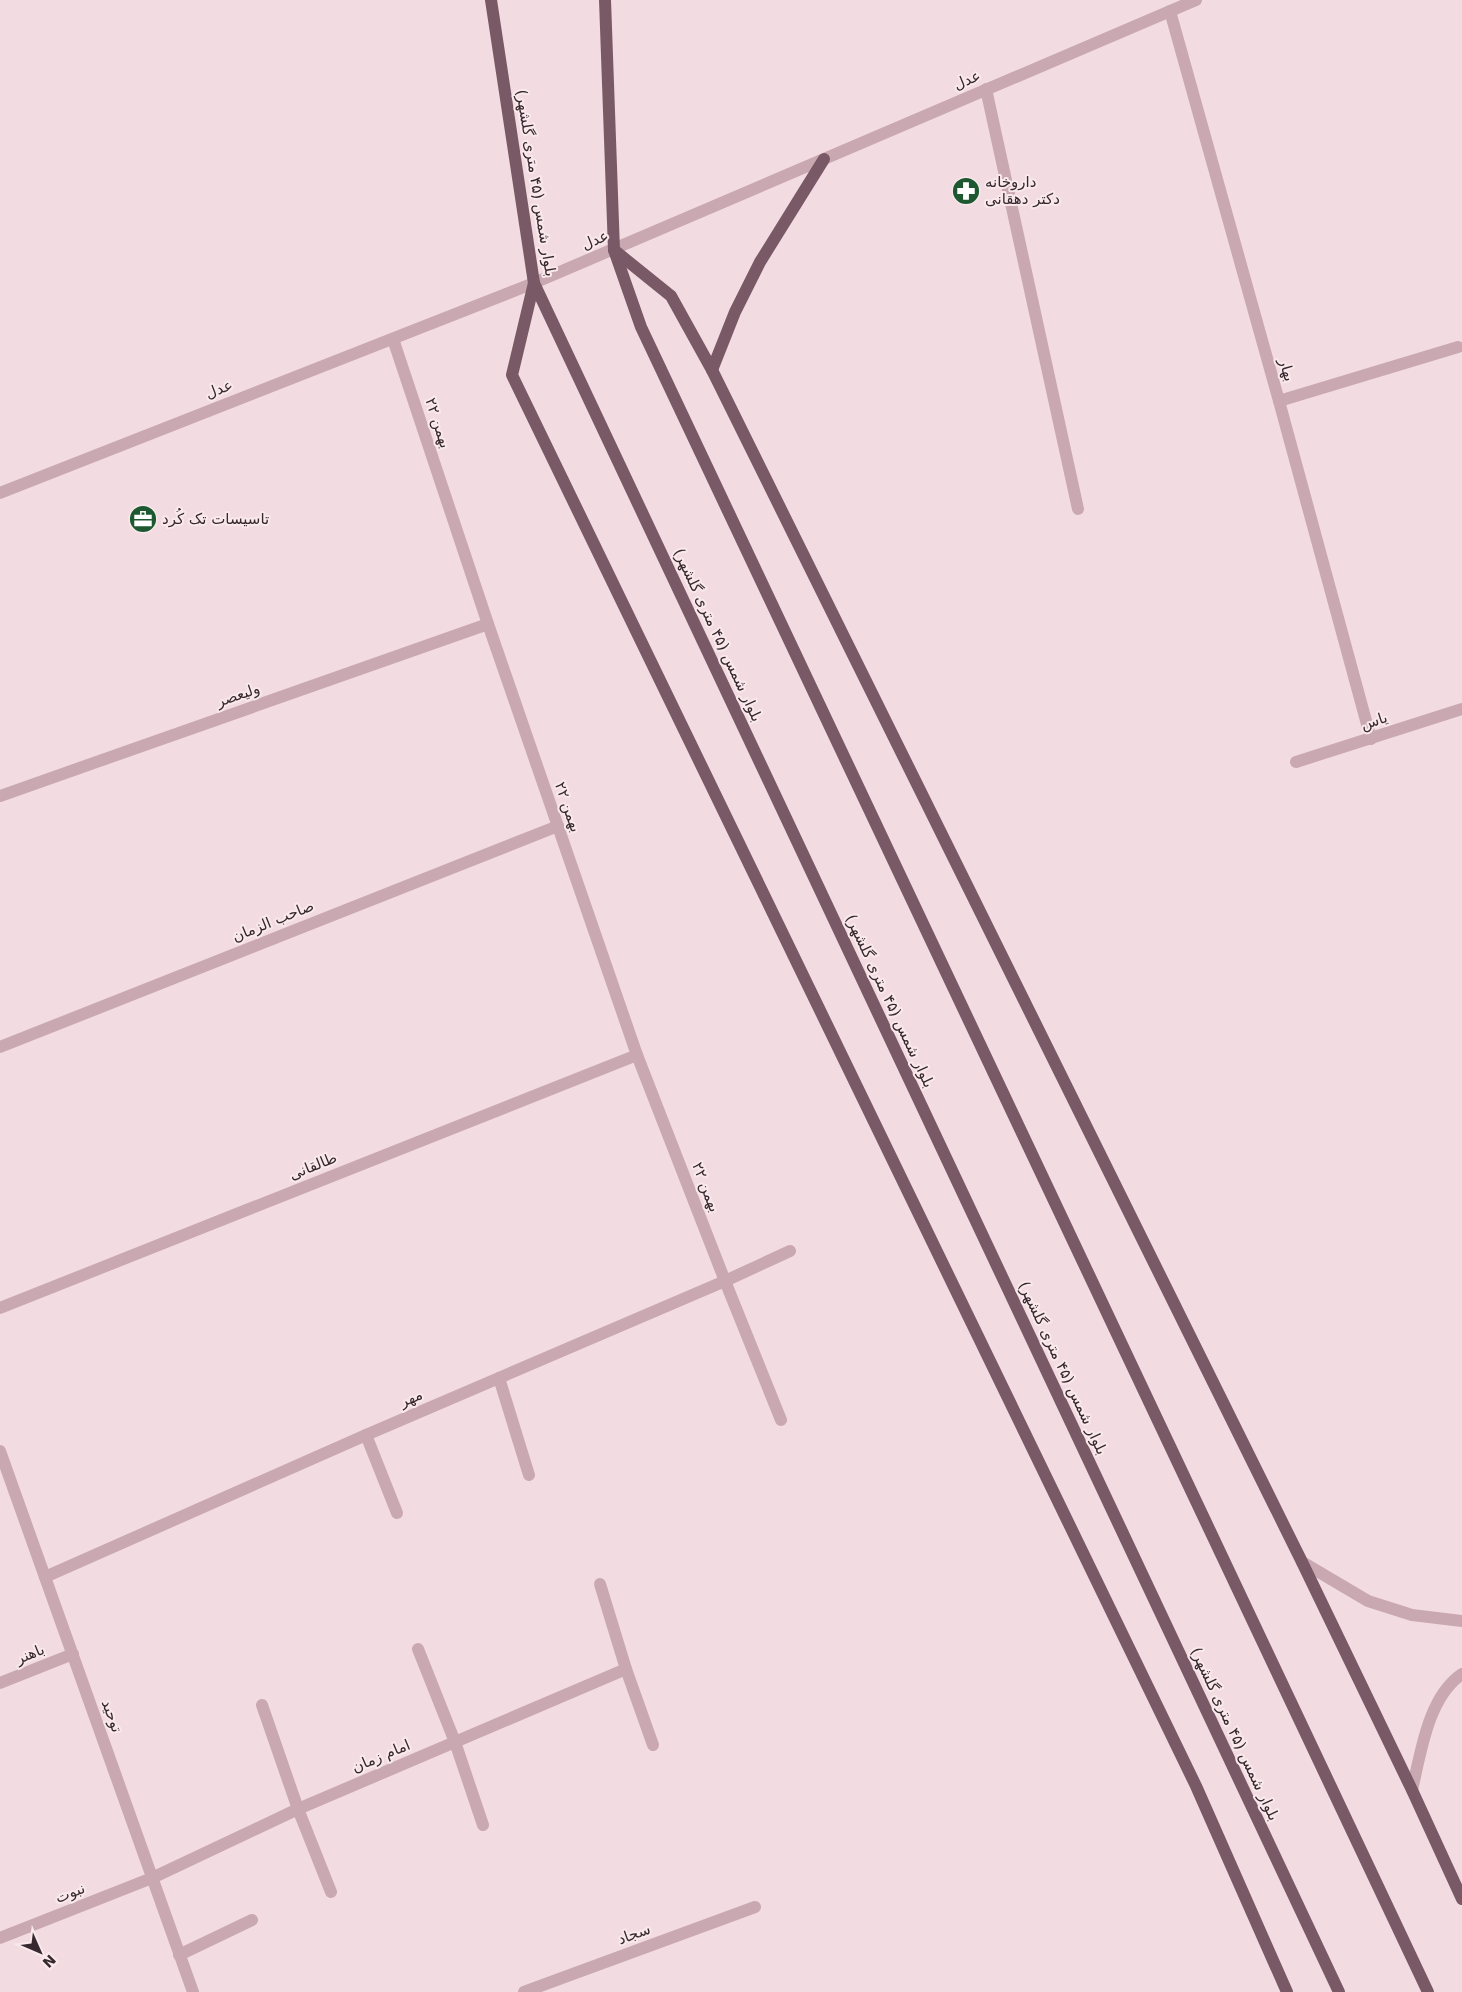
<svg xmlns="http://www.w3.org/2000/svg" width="1462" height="1992" viewBox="0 0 1462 1992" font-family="'DejaVu Sans',Vazirmatn,sans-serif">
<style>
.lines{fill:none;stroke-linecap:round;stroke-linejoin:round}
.minor{stroke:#caa8b2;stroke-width:12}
.major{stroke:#795966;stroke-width:12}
.labels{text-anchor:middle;stroke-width:4;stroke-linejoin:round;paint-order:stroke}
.street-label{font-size:15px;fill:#37282f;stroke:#f9e9ec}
.poi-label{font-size:15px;fill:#37282f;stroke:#f9e9ec;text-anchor:start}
</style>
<rect width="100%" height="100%" fill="#f2dce1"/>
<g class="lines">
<g class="minor">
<path d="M1170 11 1279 401 1371 739"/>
<path d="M986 89 1078 509"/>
<path d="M393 339 488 624 637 1055 725 1281 781 1420"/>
<path d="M1279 401 1458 347"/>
<path d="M0 493 534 283 1196 0"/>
<path d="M1296 762 1462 709"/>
<path d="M0 796 488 624"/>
<path d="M0 1047 558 826"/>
<path d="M0 1308 637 1055"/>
<path d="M499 1378 529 1475"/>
<path d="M366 1435 397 1513"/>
<path d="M0 1451 193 1992"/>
<path d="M1302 1562 1368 1601 1412 1615 1462 1621"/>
<path d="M45 1577 366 1435 725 1281 790 1251"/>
<path d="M600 1584 626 1669 653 1745"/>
<path d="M418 1649 455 1742 483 1825"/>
<path d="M0 1683 73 1654"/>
<path d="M262 1705 298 1809 331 1892"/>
<path d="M1412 1790C1421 1752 1428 1697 1462 1674"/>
<path d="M0 1938 152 1878 298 1809 626 1669"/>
<path d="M179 1955 252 1920"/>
<path d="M524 1992 755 1907"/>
</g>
<g class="major">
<path d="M491 0 534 283 1339 1992"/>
<path d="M605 0 614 250 641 327 1428 1992"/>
<path d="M614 250 671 296 712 370 1302 1562 1412 1790 1462 1899"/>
<path d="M534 283 512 375 1196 1786 1287 1992"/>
<path d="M712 370 735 312 760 262 824 159"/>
</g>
</g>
<defs>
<symbol id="pharmacy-disc" viewBox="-11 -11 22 22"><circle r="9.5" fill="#1e5830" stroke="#f9e9ec"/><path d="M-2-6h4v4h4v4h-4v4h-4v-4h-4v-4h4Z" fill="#fff"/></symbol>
<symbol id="office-disc" viewBox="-11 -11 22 22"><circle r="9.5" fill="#1e5830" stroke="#f9e9ec"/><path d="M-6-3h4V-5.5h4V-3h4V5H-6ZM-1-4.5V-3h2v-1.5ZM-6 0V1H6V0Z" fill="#fff"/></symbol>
</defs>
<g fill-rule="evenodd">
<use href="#pharmacy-disc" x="950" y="175" width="32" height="32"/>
<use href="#office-disc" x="127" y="503" width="32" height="32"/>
</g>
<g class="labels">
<g class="street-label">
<text transform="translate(967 80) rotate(-23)" y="5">عدل</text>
<text transform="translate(536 183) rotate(81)" y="5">بلوار شمس (۴۵ متری گلشهر)</text>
<text transform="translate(595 240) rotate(-23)" y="5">عدل</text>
<text transform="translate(1287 370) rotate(74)" y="5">بهار</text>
<text transform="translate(219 389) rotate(-21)" y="5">عدل</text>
<text transform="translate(438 423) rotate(72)" y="5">۲۲ بهمن</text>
<text transform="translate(718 635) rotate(65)" y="5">بلوار شمس (۴۵ متری گلشهر)</text>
<text transform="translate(238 695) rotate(-19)" y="5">ولیعصر</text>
<text transform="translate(1374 721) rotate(-18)" y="5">یاس</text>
<text transform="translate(568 807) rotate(71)" y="5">۲۲ بهمن</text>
<text transform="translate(273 921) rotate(-22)" y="5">صاحب الزمان</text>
<text transform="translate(890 1001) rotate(65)" y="5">بلوار شمس (۴۵ متری گلشهر)</text>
<text transform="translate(313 1166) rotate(-22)" y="5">طالقانی</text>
<text transform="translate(706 1187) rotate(69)" y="5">۲۲ بهمن</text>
<text transform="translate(1063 1368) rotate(65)" y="5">بلوار شمس (۴۵ متری گلشهر)</text>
<text transform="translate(411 1398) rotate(-23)" y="5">مهر</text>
<text transform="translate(30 1654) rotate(-22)" y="5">باهنر</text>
<text transform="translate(112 1716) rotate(70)" y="5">توحید</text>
<text transform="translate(1235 1734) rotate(65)" y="5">بلوار شمس (۴۵ متری گلشهر)</text>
<text transform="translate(381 1756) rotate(-23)" y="5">امام زمان</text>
<text transform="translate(70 1893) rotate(-22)" y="5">نبوت</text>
<text transform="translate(634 1934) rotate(-20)" y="5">سجاد</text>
</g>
<g class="poi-label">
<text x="985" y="187">داروخانه<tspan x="985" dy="17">دکتر دهقانی</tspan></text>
<text x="162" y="524">تاسیسات تک کُرد</text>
</g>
</g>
<g transform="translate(40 1952) rotate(135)" stroke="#f9e9ec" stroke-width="4" paint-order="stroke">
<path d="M0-4L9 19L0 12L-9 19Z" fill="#37282f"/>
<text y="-8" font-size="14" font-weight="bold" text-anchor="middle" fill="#37282f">N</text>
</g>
</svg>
